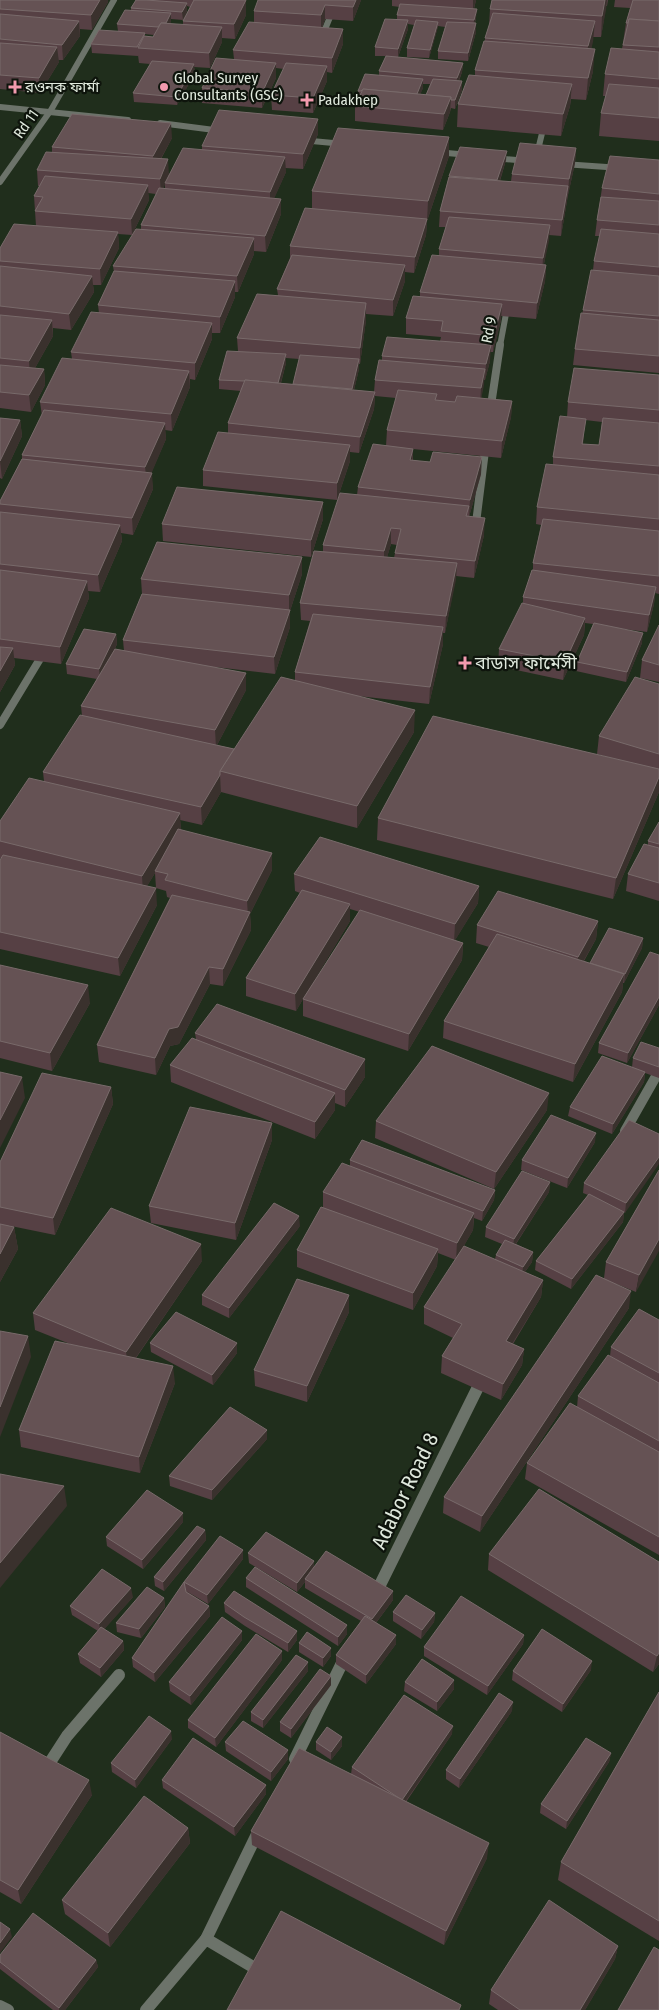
<svg xmlns="http://www.w3.org/2000/svg" width="659" height="2010" viewBox="0 0 659 2010" font-family="'Fira Sans Condensed','Noto Sans Bengali',sans-serif">
<style>
.lines{fill:none;stroke-linecap:round;stroke-linejoin:round}
.street-far3{stroke:#6c736a;stroke-width:6}
.street-far2{stroke:#6c736a;stroke-width:8}
.street-far1{stroke:#6c736a;stroke-width:10}
.street{stroke:#6c736a;stroke-width:12}
.wall{fill:#564044;fill-rule:evenodd}
.shaded-wall{fill:#3a312d}
.building{fill:#655254;stroke:#786a6a}
.poi-dot{fill:#f29aae;stroke:#0e140c;stroke-width:2}
.labels{text-anchor:middle;stroke-width:4.5;stroke-linejoin:round;paint-order:stroke}
.far-poi-label{font-size:15px;fill:#e0e9dd;stroke:#0e140c;text-anchor:start}
.far-street-label{font-size:15px;fill:#e0e9dd;stroke:#0e140c}
.poi-label{font-size:18px;fill:#e0e9dd;stroke:#0e140c;text-anchor:start}
.near-street-label{font-size:21px;fill:#e0e9dd;stroke:#0e140c}
</style>
<rect width="100%" height="100%" fill="#202e1c"/>
<g class="lines">
<g class="street-far3">
<path d="M321 39 337 0"/>
<path d="M0 107 128 120"/>
<path d="M160 123 222 131"/>
<path d="M301 140 344 144"/>
<path d="M436 152 469 155"/>
<path d="M493 158 528 161"/>
<path d="M536 158 545 121"/>
<path d="M563 164 621 168"/>
<path d="M0 182 51 110 114 0"/>
<path d="M500 346 508 303"/>
</g>
<g class="street-far2">
<path d="M490 412 500 345"/>
<path d="M475 531 486 443"/>
<path d="M0 725 46 649"/>
</g>
<path class="street-far1" d="M625 1131 659 1071"/>
<g class="street">
<path d="M375 1595 483 1377"/>
<path d="M295 1759 346 1655"/>
<path d="M45 1770 67 1736 119 1675"/>
<path d="M206 1939 258 1832"/>
<path d="M0 2006 8 2010"/>
<path d="M146 2010 206 1939 263 1973"/>
</g>
</g>
<g class="wall">
<path d="M0 0 108 2 92 30 80 29V36L63 60H58L59 62 40 93 0 89Z"/>
<path d="M136 0H246V15L235 39 222 38V42L210 68 194 67 195 73 177 105 134 102 133 93 150 64 139 63 138 55V56L92 53 91 44 118 31 117 24 131 11V8ZM187 6 190 7 183 21V25L170 24 171 19 183 20 187 11ZM145 34 154 35 153 37 145 36Z"/>
<path d="M361 0 353 21 325 19 322 28 343 29V44L332 73 327 72V81L313 113 272 110 271 95 284 69 276 68V78L262 108 202 103V88L234 59 233 50 254 22V11Z"/>
<path d="M392 0H476L474 9 476 18 475 23 476 32 468 61 438 59V51L445 27 438 26 437 30 429 58 407 57V48L414 25 408 24V29L398 57 463 63 462 72 459 81H462V90L455 109 451 108 450 112 443 130 355 121V106L358 100V91L379 76V71L386 56H375V47L397 20V15L400 7 392 6ZM423 84H430L426 95 420 94 423 88Z"/>
<path d="M492 0H608L607 6H606L601 37H593L591 49 593 71 586 100 571 99 570 106 561 136 457 127 458 104 475 75V70L485 41V38L489 26 490 9Z"/>
<path d="M615 0H659V141L599 136 601 113 606 96H603L605 74 622 49 626 23 630 8 614 7Z"/>
<path d="M318 119V134L303 169 285 168 286 172 274 198 281 199V214L266 252 254 251V254L238 292H235V297L220 333H212V339L195 380 190 379V387L172 431 165 430 166 439 151 473 153 489 133 535 121 533 122 541 100 592 88 591 89 598 61 664 14 658 15 665 0 692V501L22 459V455L42 416 40 402 72 359 71 352 99 313 98 305 114 272 113 266 141 229V225L156 194 148 193 149 200 132 235 118 234 119 248 101 285H93L94 292 71 330 53 328V336L35 368 44 369 45 385 31 412 0 408V248L36 226 34 196 40 186H38L37 170 52 152V147L172 138 161 159 169 175 165 182 202 150V146ZM165 183V189H163Z"/>
<path d="M449 137V156L427 221 426 235 414 273 405 272V281L393 316 366 314V320L360 364H359V369L354 390 374 392 375 380 382 360V356L440 341 441 337 406 334V318L420 297V292L439 256V249L446 227H439L440 211 449 176 506 160 500 181H511L512 174 576 148 575 163 568 195 567 201 561 236 549 235 544 264 546 265 545 281 536 319 501 316V320L493 352H490V361L485 380H484L481 398 512 401 511 417 501 458 413 449V460L481 474 469 517 484 535 474 578 456 576 445 633H443V644L429 704 358 696 414 732 357 828 221 792 202 825 180 820 181 830 272 853V870L250 914 251 930 223 986 210 984 179 1044 170 1046 156 1075 99 1062 97 1045 170 898 167 897 166 891 156 888 155 873 147 886 157 905 120 976 0 949V860L1 858H0V821L44 781 43 772 82 716 81 706 97 679 67 674 66 664 116 634 117 644 112 655 124 651 123 640 142 594 141 579 302 557V574L290 611V627L275 674 215 667 246 690 217 745 234 749 295 681V672L310 621 301 620 300 603 323 552V545L357 495 358 487 386 446 387 430 396 398 375 396 374 409 359 453 350 452V461L337 500 203 486V470L228 433V423L241 391 219 389V380L238 351 237 338 278 295 277 289 290 258V246L312 209V191ZM286 358 299 359 293 384 281 383 286 363ZM391 544 397 545 395 553 394 558 387 557Z"/>
<path d="M659 160V373L573 365 575 349 583 310 593 270 594 261 600 236H595L597 220 602 188Z"/>
<path d="M659 375V594L655 593 654 604 647 632 616 628 642 643 626 682 576 671 577 662 593 624 585 623 584 635 563 680 498 666 499 649 523 603V597L533 570V563L541 525 536 524 537 507 553 465V457L567 417 568 402ZM585 420 602 422 599 445 583 444Z"/>
<path d="M0 418 20 420 22 436 2 479 0 478Z"/>
<path d="M323 502V519L311 557 163 541 162 524Z"/>
<path d="M659 625V682L640 678 642 660Z"/>
<path d="M659 684V792L613 899 377 840 378 818 618 760 597 754 599 736Z"/>
<path d="M659 822V901L626 891 628 874 648 845V841Z"/>
<path d="M294 874 479 886 478 903 455 940 463 943 462 960 408 1051 303 1016V999L296 1011 246 996V978L300 893 295 891ZM350 909 360 912 307 992 350 921Z"/>
<path d="M598 921 596 939 584 961 590 963 643 938 642 948 624 983H623L622 992 573 1082 443 1038 444 1021 489 947 476 943 477 925Z"/>
<path d="M659 955V1005L627 1063 598 1053 599 1043Z"/>
<path d="M0 965 90 1003 52 1071 0 1058Z"/>
<path d="M195 1033 365 1059V1077L345 1107 335 1103V1110L315 1139 171 1082 170 1065 196 1039Z"/>
<path d="M659 1048V1078L645 1073 644 1082 612 1134 568 1116 570 1107 632 1067 633 1058Z"/>
<path d="M111 1087 113 1104 55 1235 6 1225 14 1227 18 1249 0 1282V1162Z"/>
<path d="M547 1110 494 1189 375 1138 376 1121Z"/>
<path d="M272 1123V1140L236 1240 151 1223 149 1206Z"/>
<path d="M659 1134 625 1213 624 1212 623 1222 571 1289 535 1270 536 1261 588 1195 583 1193 584 1183Z"/>
<path d="M595 1142 567 1188 521 1170 522 1160Z"/>
<path d="M350 1160 495 1190 494 1200 482 1221 474 1218 473 1230 459 1254 495 1259 496 1255 502 1244 485 1237 486 1227 550 1182 549 1192 516 1244 533 1252 532 1262 525 1272 543 1280 541 1297 513 1344 524 1349 522 1365 501 1400 441 1373 442 1356 453 1338 424 1324V1307L456 1260 438 1253 437 1266 413 1310 297 1267V1250L323 1207V1192L350 1166Z"/>
<path d="M659 1170 636 1292 616 1284 629 1308 480 1532 443 1513 444 1497 604 1278 606 1262Z"/>
<path d="M300 1226 229 1318 202 1305V1295Z"/>
<path d="M202 1261 136 1358 175 1383 140 1473 21 1447 19 1430 70 1344 35 1330 33 1313Z"/>
<path d="M349 1295V1312L307 1402 255 1386 254 1370Z"/>
<path d="M659 1320V1555L525 1479 527 1463 577 1407 578 1396 610 1356 611 1347Z"/>
<path d="M150 1343H237V1353L213 1385 151 1352Z"/>
<path d="M267 1439 212 1500 170 1486 169 1476Z"/>
<path d="M183 1522 143 1569 107 1546 106 1537Z"/>
<path d="M205 1530 206 1540 164 1591 155 1586 154 1577Z"/>
<path d="M243 1550V1559L208 1604 186 1591 209 1606 210 1616 155 1682 133 1667 132 1658 184 1582Z"/>
<path d="M248 1553 314 1561V1567L393 1600 376 1623 396 1635V1644L366 1684 336 1664V1655L361 1621 305 1588V1582L297 1592 249 1563Z"/>
<path d="M489 1554 659 1562V1664L653 1672 488 1570Z"/>
<path d="M246 1578 347 1625V1634L338 1646 246 1587Z"/>
<path d="M133 1597 104 1629 123 1641 124 1650 101 1677 80 1663 78 1654 98 1631 72 1615 70 1606Z"/>
<path d="M164 1598 165 1607 141 1638 117 1632 116 1623Z"/>
<path d="M224 1603 297 1631V1640L288 1652 245 1626 225 1612Z"/>
<path d="M393 1612 435 1613 434 1622 421 1639 393 1621Z"/>
<path d="M242 1631V1640L191 1705 170 1691 169 1682Z"/>
<path d="M524 1635 523 1644 487 1695 424 1656V1647Z"/>
<path d="M299 1643 331 1648V1656L323 1667 299 1652Z"/>
<path d="M282 1660 216 1747 188 1728V1720Z"/>
<path d="M308 1662V1671L263 1728 251 1721V1712Z"/>
<path d="M591 1670 562 1712 512 1680 513 1671Z"/>
<path d="M331 1676V1685L291 1738 280 1731V1722Z"/>
<path d="M405 1682 454 1689 437 1711 404 1691Z"/>
<path d="M659 1692V1941L558 1880 561 1862Z"/>
<path d="M512 1711 459 1788 446 1779V1770Z"/>
<path d="M0 1732 92 1795 21 1904 0 1892Z"/>
<path d="M452 1734 406 1802 487 1858 444 1945 252 1845 251 1831 351 1774 352 1767Z"/>
<path d="M172 1739 136 1788 112 1772 111 1763Z"/>
<path d="M225 1742 288 1759 271 1781 226 1751Z"/>
<path d="M316 1742 342 1746 331 1760 316 1750Z"/>
<path d="M611 1753 609 1762 566 1829 540 1813 541 1804Z"/>
<path d="M162 1780 266 1785V1794L235 1836 163 1788Z"/>
<path d="M188 1828 190 1843 110 1947 65 1914 62 1900Z"/>
<path d="M618 1946 615 1959 585 2010H498L489 2004 491 1990Z"/>
<path d="M0 1955 96 1960 98 1967 65 2010H53L0 1969Z"/>
</g>
<g class="shaded-wall">
<path d="M100 0H108V2L92 30 91 15Z"/>
<path d="M246 0V15L235 39 234 24Z"/>
<path d="M356 0H361L353 21V7Z"/>
<path d="M473 0H476L473 12Z"/>
<path d="M605 0H607L606 10 601 37 602 16Z"/>
<path d="M187 3V11L183 20 182 12Z"/>
<path d="M325 5V19L321 30V15Z"/>
<path d="M477 9 476 18 473 29 474 20Z"/>
<path d="M171 13V22L164 35V27Z"/>
<path d="M408 20V29L398 57V49Z"/>
<path d="M79 21 80 36 63 60 62 45Z"/>
<path d="M595 21 593 42 587 66 588 46Z"/>
<path d="M438 22 437 30 429 58 430 50Z"/>
<path d="M476 23V32L468 61V53Z"/>
<path d="M222 27V42L210 68 209 53Z"/>
<path d="M343 29V44L332 73V58Z"/>
<path d="M57 47 59 62 40 93 39 78Z"/>
<path d="M595 49 593 71 586 100 588 78Z"/>
<path d="M276 63V78L262 108V93Z"/>
<path d="M463 63 462 72 456 87 457 78Z"/>
<path d="M194 64 195 73 177 105V97Z"/>
<path d="M327 66V81L313 113V98Z"/>
<path d="M423 79V88L416 105V96Z"/>
<path d="M462 81V90L455 109V100Z"/>
<path d="M572 84 570 106 561 136 563 114Z"/>
<path d="M451 97 450 112 443 130 444 114Z"/>
<path d="M318 119V134L303 169V154Z"/>
<path d="M171 123 172 138 154 171 153 156Z"/>
<path d="M449 137V156L427 221 428 201Z"/>
<path d="M576 148 575 163 568 195 569 179Z"/>
<path d="M507 151 506 160 497 189V180Z"/>
<path d="M285 157 286 172 270 208V192Z"/>
<path d="M168 159 169 175 161 194 160 179Z"/>
<path d="M148 185 149 200 132 235 131 219Z"/>
<path d="M568 186 567 201 561 236 562 220Z"/>
<path d="M281 199V214L266 252 265 236Z"/>
<path d="M427 219 426 235 414 273 415 257Z"/>
<path d="M550 225 549 241 542 273 543 258Z"/>
<path d="M118 232 119 248 101 285 100 269Z"/>
<path d="M254 238V254L238 292 237 276Z"/>
<path d="M405 265V281L393 316V300Z"/>
<path d="M546 265 545 281 536 319 537 303Z"/>
<path d="M92 276 94 292 71 330 69 314Z"/>
<path d="M235 281V297L220 333V317Z"/>
<path d="M366 303V320L360 364V348Z"/>
<path d="M502 304 501 320 493 352 494 336Z"/>
<path d="M52 320 53 336 30 377 29 361Z"/>
<path d="M212 323V339L195 380V363Z"/>
<path d="M491 345 490 361 485 380 486 364Z"/>
<path d="M286 354V363L278 393V383Z"/>
<path d="M359 359V369L352 398V389Z"/>
<path d="M44 369 45 385 31 412 29 395Z"/>
<path d="M485 369 484 385 480 405 481 388Z"/>
<path d="M189 371 190 387 172 431 171 414Z"/>
<path d="M375 392 374 409 359 453 360 437Z"/>
<path d="M512 401 511 417 501 458 502 441Z"/>
<path d="M20 420 22 436 2 479 0 461Z"/>
<path d="M165 423 166 439 147 484 145 467Z"/>
<path d="M350 445V461L337 500V483Z"/>
<path d="M413 449 412 465 410 460Z"/>
<path d="M482 457 481 474 469 517 470 500Z"/>
<path d="M152 473 153 489 133 535 132 518Z"/>
<path d="M323 502V519L311 557V540Z"/>
<path d="M485 518 484 535 474 578 475 561Z"/>
<path d="M120 525 122 541 100 592 98 575Z"/>
<path d="M391 528V544L384 568V551Z"/>
<path d="M302 557V574L290 611V627L275 674 274 657 289 610V595Z"/>
<path d="M457 563 456 580 445 633 446 616Z"/>
<path d="M87 581 89 598 61 664 60 647Z"/>
<path d="M656 587 654 604 647 632 649 615Z"/>
<path d="M585 618 584 635 563 680 565 662Z"/>
<path d="M443 627V644L429 704 430 687Z"/>
<path d="M643 633 642 643 626 682 627 672Z"/>
<path d="M116 634 117 644 100 679 99 669Z"/>
<path d="M13 648 15 665 0 692V671Z"/>
<path d="M246 673V690L216 747 215 730Z"/>
<path d="M415 710 414 732 357 828V806Z"/>
<path d="M220 775 221 792 202 825 201 807Z"/>
<path d="M659 777V792L613 899 616 878Z"/>
<path d="M180 813 181 830 155 871V873L143 893 142 876Z"/>
<path d="M272 853V870L250 914 251 930 223 986V969L248 916 247 901Z"/>
<path d="M479 886 478 903 454 942 455 924Z"/>
<path d="M156 888 157 905 120 976 118 958Z"/>
<path d="M350 904V921L296 1011 295 994Z"/>
<path d="M598 921 596 939 576 974 578 957Z"/>
<path d="M643 938 642 948 624 983 625 974Z"/>
<path d="M463 943 462 960 408 1051 409 1034Z"/>
<path d="M209 967 210 984 179 1044 170 1046 156 1075 155 1058 169 1029Z"/>
<path d="M624 974 622 992 573 1082 575 1064Z"/>
<path d="M88 985 90 1003 52 1071 50 1053Z"/>
<path d="M659 997V1005L627 1063 628 1053Z"/>
<path d="M365 1059V1077L345 1107V1090Z"/>
<path d="M645 1072 644 1082 612 1134 613 1124Z"/>
<path d="M22 1077 25 1098 0 1148V1120Z"/>
<path d="M111 1087 113 1104 55 1235 53 1218Z"/>
<path d="M335 1093V1110L315 1139V1122Z"/>
<path d="M549 1093 547 1110 494 1189 496 1172Z"/>
<path d="M272 1123V1140L236 1240 235 1223Z"/>
<path d="M596 1133 595 1142 567 1188 568 1178Z"/>
<path d="M659 1157V1164L625 1213 626 1203Z"/>
<path d="M550 1182 549 1192 513 1248 514 1239Z"/>
<path d="M495 1190 494 1200 482 1221 483 1211Z"/>
<path d="M624 1212 623 1222 571 1289 572 1279Z"/>
<path d="M474 1213 473 1230 456 1260 457 1243Z"/>
<path d="M299 1216 300 1226 229 1318V1308Z"/>
<path d="M14 1227 18 1249 0 1282V1254Z"/>
<path d="M659 1239V1251L636 1292 639 1275Z"/>
<path d="M201 1244 202 1261 128 1369 126 1352Z"/>
<path d="M438 1249 437 1266 413 1310V1293Z"/>
<path d="M533 1252 532 1262 522 1276 523 1267Z"/>
<path d="M543 1280 541 1297 504 1357 506 1341Z"/>
<path d="M631 1291 629 1308 480 1532 482 1516Z"/>
<path d="M349 1295V1312L307 1402V1386Z"/>
<path d="M28 1336 31 1357 0 1437V1407Z"/>
<path d="M237 1343V1353L213 1385 212 1375Z"/>
<path d="M524 1349 522 1365 501 1400 503 1384Z"/>
<path d="M173 1366 175 1383 140 1473 139 1457Z"/>
<path d="M267 1430V1439L212 1500V1490Z"/>
<path d="M64 1486 67 1506 0 1588V1563Z"/>
<path d="M183 1513V1522L143 1569 142 1560Z"/>
<path d="M205 1530 206 1540 164 1591 163 1582Z"/>
<path d="M243 1550V1559L208 1604 207 1595Z"/>
<path d="M314 1561V1570L305 1579V1582L297 1592V1583Z"/>
<path d="M131 1588 133 1597 101 1633 99 1624Z"/>
<path d="M393 1591V1600L372 1628V1619Z"/>
<path d="M164 1598 165 1607 141 1638 139 1629Z"/>
<path d="M209 1606 210 1616 155 1682 154 1673Z"/>
<path d="M435 1613 434 1622 421 1639 422 1630Z"/>
<path d="M347 1625V1634L338 1646V1637Z"/>
<path d="M242 1631V1640L191 1705 190 1696Z"/>
<path d="M297 1631V1640L288 1652V1643Z"/>
<path d="M396 1635V1644L366 1684V1675Z"/>
<path d="M524 1635 523 1644 487 1695 488 1686Z"/>
<path d="M123 1641 124 1650 101 1677 100 1668Z"/>
<path d="M331 1648V1656L323 1667V1658Z"/>
<path d="M282 1651V1660L216 1747 215 1738Z"/>
<path d="M659 1653V1664L653 1672 657 1656Z"/>
<path d="M592 1661 591 1670 562 1712 563 1704Z"/>
<path d="M308 1662V1671L263 1728V1720Z"/>
<path d="M331 1676V1685L291 1738V1729Z"/>
<path d="M454 1680V1689L437 1711V1702Z"/>
<path d="M513 1702 512 1711 459 1788 460 1779Z"/>
<path d="M453 1726 452 1734 401 1808V1800Z"/>
<path d="M171 1731 172 1739 136 1788 135 1780Z"/>
<path d="M342 1737V1746L331 1760V1752Z"/>
<path d="M288 1750V1759L271 1781V1772Z"/>
<path d="M611 1753 609 1762 566 1829 567 1821Z"/>
<path d="M89 1780 92 1795 21 1904 18 1890Z"/>
<path d="M266 1785V1794L235 1836 234 1827Z"/>
<path d="M188 1828 190 1843 110 1947 108 1933Z"/>
<path d="M489 1843 487 1858 444 1945 446 1931Z"/>
<path d="M10 1929 12 1937 0 1953V1943Z"/>
<path d="M618 1946 615 1959 585 2010H580Z"/>
<path d="M96 1960 98 1967 65 2010H59V2008Z"/>
</g>
<g class="building">
<path d="M0 0H100L91 15 0 9Z"/>
<path d="M136 0H146L187 3 182 12 131 8Z"/>
<path d="M194 0H246L234 24 183 21Z"/>
<path d="M258 0H356L353 7 325 5 321 15 254 11Z"/>
<path d="M492 0H605L602 16 490 9Z"/>
<path d="M633 0H659V21L629 19 628 23H626Z"/>
<path d="M400 4 477 9 474 20 397 15Z"/>
<path d="M125 10 171 13 166 23H161L158 27 117 24Z"/>
<path d="M493 13 595 21 588 46 485 38Z"/>
<path d="M0 14 79 21 62 45 0 39Z"/>
<path d="M385 19 408 20 398 49 375 47Z"/>
<path d="M629 19 659 21V47L623 45Z"/>
<path d="M416 20 438 22 430 50 407 48Z"/>
<path d="M249 22 343 29 332 58 233 50Z"/>
<path d="M447 22 476 23 468 53 438 51Z"/>
<path d="M161 23 222 27 209 53 138 48 144 36 153 37Z"/>
<path d="M99 30 145 33 137 47 91 44Z"/>
<path d="M484 41 595 49 588 78 475 70Z"/>
<path d="M0 43 57 47 39 78 0 75Z"/>
<path d="M611 48 659 52V79L605 74Z"/>
<path d="M386 56 463 63 457 78 379 71Z"/>
<path d="M216 58 276 63 262 93 202 88Z"/>
<path d="M152 61 194 64 177 97 133 93Z"/>
<path d="M286 63 327 66 313 98 271 95Z"/>
<path d="M365 74 423 79 417 94 363 89 361 91H358Z"/>
<path d="M469 75 572 84 563 114 458 104Z"/>
<path d="M433 79 462 81 455 100H451V97L426 95Z"/>
<path d="M609 84 659 88V118L601 113Z"/>
<path d="M363 89 451 97 444 114 355 106Z"/>
<path d="M219 110 318 119 303 154 202 146Z"/>
<path d="M72 114 171 123 153 156 52 147Z"/>
<path d="M338 128 449 137 428 201 312 191Z"/>
<path d="M520 143 576 148 569 179 512 174Z"/>
<path d="M460 147 507 151 497 180 449 176Z"/>
<path d="M183 148 285 157 270 192 165 183Z"/>
<path d="M46 152 168 159 160 179 37 170Z"/>
<path d="M610 156 659 160V194L602 188Z"/>
<path d="M45 176 148 185 131 219 35 211 43 197 34 196Z"/>
<path d="M449 177 568 186 562 220 440 211Z"/>
<path d="M159 188 281 199 265 236 141 225Z"/>
<path d="M601 197 659 201V225L597 220Z"/>
<path d="M305 208 427 219 415 257 290 246Z"/>
<path d="M449 217 550 225 543 258 439 249Z"/>
<path d="M14 224 118 232 100 269 0 261V248Z"/>
<path d="M136 229 254 238 237 276 113 266Z"/>
<path d="M601 229 659 234V267L594 261Z"/>
<path d="M292 255 405 265 393 300 277 289Z"/>
<path d="M432 255 546 265 537 303 420 292Z"/>
<path d="M0 266 92 276 69 314 0 306Z"/>
<path d="M591 270 659 276V316L583 310Z"/>
<path d="M114 271 235 281 220 317 98 305Z"/>
<path d="M257 294 366 303 360 348 237 338Z"/>
<path d="M413 296 502 304 494 336 441 331 443 321 406 318Z"/>
<path d="M91 312 212 323 195 363 71 352Z"/>
<path d="M581 313 659 320V356L575 349Z"/>
<path d="M0 315 52 320 29 361 0 358Z"/>
<path d="M387 337 491 345 486 364 382 356Z"/>
<path d="M227 351 286 354 278 383 245 380 244 381 219 380Z"/>
<path d="M300 355 359 359 352 389 293 384Z"/>
<path d="M62 358 189 371 171 414 40 402Z"/>
<path d="M379 360 485 369 481 388 375 380Z"/>
<path d="M0 365 44 369 29 395 0 392Z"/>
<path d="M574 368 659 375V410L568 402Z"/>
<path d="M245 380 375 392 360 437 228 423Z"/>
<path d="M398 390 437 394 435 400 455 402 457 396 512 401 502 441 387 430Z"/>
<path d="M44 410 165 423 145 467 22 455Z"/>
<path d="M560 416 586 419 582 444 599 445 603 418 659 423V466L553 457Z"/>
<path d="M0 418 20 420 0 461Z"/>
<path d="M218 432 350 445 337 483 203 470Z"/>
<path d="M373 444 413 449 410 460 430 462 433 452 482 457 470 500 358 487Z"/>
<path d="M22 459 152 473 132 518 0 504V501Z"/>
<path d="M546 464 659 475V519L537 507Z"/>
<path d="M177 487 323 502 311 540 162 524Z"/>
<path d="M340 493 469 506 466 516 485 518 475 561 395 553 401 529 391 528 384 551 323 545Z"/>
<path d="M0 512 120 525 98 575 0 564Z"/>
<path d="M543 519 659 531V576L533 563Z"/>
<path d="M157 542 302 557 289 595 141 579Z"/>
<path d="M314 551 457 563 446 616 300 603Z"/>
<path d="M0 570 87 581 60 647 0 639Z"/>
<path d="M532 570 656 587 649 615 523 597Z"/>
<path d="M142 594 290 610 274 657 123 640Z"/>
<path d="M522 603 585 618 565 662 499 649Z"/>
<path d="M313 614 443 627 430 687 295 672Z"/>
<path d="M594 623 643 633 627 672 577 662Z"/>
<path d="M659 625V665L642 660Z"/>
<path d="M84 629 116 634 99 669 66 664Z"/>
<path d="M0 647 13 648 0 671Z"/>
<path d="M115 649 246 673 215 730 81 706Z"/>
<path d="M281 677 415 710 357 806 220 771Z"/>
<path d="M635 677 659 684V754L599 736Z"/>
<path d="M80 715 234 749 220 771V775L201 807 43 772Z"/>
<path d="M433 716 659 769V777L616 878 378 818Z"/>
<path d="M29 778 180 813 142 876 0 841V821Z"/>
<path d="M659 822V844L648 841Z"/>
<path d="M178 829 272 853 247 901 165 880 168 874 155 871Z"/>
<path d="M320 837 479 886 455 924 294 874Z"/>
<path d="M644 844 659 848V883L628 874Z"/>
<path d="M3 855 156 888 118 958 0 932V860Z"/>
<path d="M302 890 350 904 295 994 246 978Z"/>
<path d="M498 891 598 921 578 957 477 925Z"/>
<path d="M172 895 250 912 223 969 209 967 178 1027 169 1029 155 1058 97 1045Z"/>
<path d="M360 910 463 943 409 1034 303 999Z"/>
<path d="M609 928 643 938 625 974 590 963Z"/>
<path d="M497 934 624 974 575 1064 444 1021Z"/>
<path d="M650 952 659 955V997L628 1053 599 1043Z"/>
<path d="M0 965 88 985 50 1053 0 1041Z"/>
<path d="M217 1004 365 1059 345 1090 195 1033Z"/>
<path d="M192 1038 335 1093 315 1122 170 1065Z"/>
<path d="M641 1042 659 1048V1067L633 1058Z"/>
<path d="M432 1046 549 1093 496 1172 376 1121Z"/>
<path d="M602 1056 645 1072 613 1124 570 1107Z"/>
<path d="M0 1072 22 1077 0 1120Z"/>
<path d="M42 1073 111 1087 53 1218 0 1207V1162Z"/>
<path d="M190 1107 272 1123 235 1223 149 1206Z"/>
<path d="M551 1115 596 1133 568 1178 522 1160Z"/>
<path d="M629 1120 659 1134V1157L626 1203 584 1183Z"/>
<path d="M362 1140 495 1190 483 1211 350 1160Z"/>
<path d="M342 1163 474 1213 457 1243 323 1192Z"/>
<path d="M659 1170V1239L639 1275 606 1262Z"/>
<path d="M522 1171 550 1182 514 1239 486 1227Z"/>
<path d="M589 1194 624 1212 572 1279 536 1261Z"/>
<path d="M274 1203 299 1216 229 1308 202 1295Z"/>
<path d="M321 1207 438 1249 413 1293 297 1250Z"/>
<path d="M111 1208 201 1244 126 1352 33 1313Z"/>
<path d="M0 1224 14 1227 0 1254Z"/>
<path d="M505 1240 533 1252 523 1267 496 1255Z"/>
<path d="M464 1246 543 1280 506 1341 524 1349 503 1384 442 1356 462 1324 424 1307Z"/>
<path d="M596 1275 631 1291 482 1516 444 1497Z"/>
<path d="M297 1279 349 1295 307 1386 254 1370Z"/>
<path d="M639 1309 659 1320V1373L611 1347Z"/>
<path d="M176 1312 237 1343 212 1375 150 1343Z"/>
<path d="M0 1331 28 1336 0 1407Z"/>
<path d="M55 1341 173 1366 139 1457 19 1430Z"/>
<path d="M608 1355 659 1383V1441L578 1396Z"/>
<path d="M570 1403 659 1452V1537L527 1463Z"/>
<path d="M230 1407 267 1430 212 1490 169 1476Z"/>
<path d="M0 1474 64 1486 0 1563Z"/>
<path d="M539 1489 659 1562V1653L657 1656 489 1554Z"/>
<path d="M147 1490 183 1513 142 1560 106 1537Z"/>
<path d="M197 1526 205 1530 163 1582 154 1577Z"/>
<path d="M266 1532 314 1561 297 1583 248 1553Z"/>
<path d="M220 1536 243 1550 207 1595 184 1582Z"/>
<path d="M326 1551 393 1591 372 1619 305 1579Z"/>
<path d="M255 1567 347 1625 338 1637 246 1578Z"/>
<path d="M102 1569 131 1588 99 1624 70 1606Z"/>
<path d="M184 1582 186 1592 209 1606 154 1673 132 1658Z"/>
<path d="M147 1587 164 1598 139 1629 116 1623Z"/>
<path d="M234 1591 297 1631 288 1643 244 1617 224 1603Z"/>
<path d="M406 1595 435 1613 422 1630 393 1612Z"/>
<path d="M461 1596 524 1635 488 1686 424 1647Z"/>
<path d="M365 1616 396 1635 366 1675 336 1655Z"/>
<path d="M222 1617 242 1631 190 1696 169 1682Z"/>
<path d="M101 1627 123 1641 100 1668 78 1654Z"/>
<path d="M542 1629 592 1661 563 1704 513 1671Z"/>
<path d="M307 1632 331 1648 323 1658 299 1643Z"/>
<path d="M256 1634 282 1651 215 1738 188 1720Z"/>
<path d="M296 1655 308 1662 263 1720 251 1712Z"/>
<path d="M422 1659 454 1680 437 1702 405 1682Z"/>
<path d="M320 1669 331 1676 291 1729 280 1722Z"/>
<path d="M659 1692V1921L561 1862Z"/>
<path d="M499 1693 513 1702 460 1779 446 1770Z"/>
<path d="M404 1695 453 1726 402 1800 352 1767Z"/>
<path d="M149 1716 171 1731 135 1780 111 1763Z"/>
<path d="M243 1721 288 1750 271 1772 225 1742Z"/>
<path d="M327 1727 342 1737 331 1752 316 1742Z"/>
<path d="M0 1732 89 1780 18 1890 0 1880Z"/>
<path d="M193 1738 266 1785 234 1827 162 1780Z"/>
<path d="M586 1738 611 1753 567 1821 541 1804Z"/>
<path d="M299 1748 489 1843 446 1931 251 1831Z"/>
<path d="M144 1796 188 1828 108 1933 62 1900Z"/>
<path d="M549 1900 618 1946 580 2010H520L491 1990Z"/>
<path d="M281 1911 461 2005 459 2010H227Z"/>
<path d="M33 1913 96 1960 59 2008 0 1962V1955Z"/>
<path d="M0 1922 10 1929 0 1943Z"/>
<path d="M654 1947 659 1950V2010H618Z"/>
</g>
<g class="poi-dot">
<path d="M12.5 79.5h5v5h5v5h-5v5h-5v-5h-5v-5h5z"/>
<circle cx="164" cy="87" r="5"/>
<path d="M304.5 92.5h5v5h5v5h-5v5h-5v-5h-5v-5h5z"/>
<path d="M462.5 655.5h5v5h5v5h-5v5h-5v-5h-5v-5h5z"/>
</g>
<g class="labels">
<g class="far-poi-label">
<text x="174" y="83">Global Survey<tspan x="174" dy="17">Consultants (GSC)</tspan></text>
<text x="25" y="92">রওনক ফার্মা</text>
<text x="318" y="105">Padakhep</text>
</g>
<g class="far-street-label">
<text transform="translate(26 124) rotate(-55)" y="5">Rd 11</text>
<text transform="translate(489 330) rotate(-79)" y="5">Rd 9</text>
</g>
<g class="poi-label">
<text x="475" y="669">বাডাস ফার্মেসী</text>
</g>
<g class="near-street-label">
<text transform="translate(405 1491) rotate(-64)" y="7">Adabor Road 8</text>
</g>
</g>
</svg>
